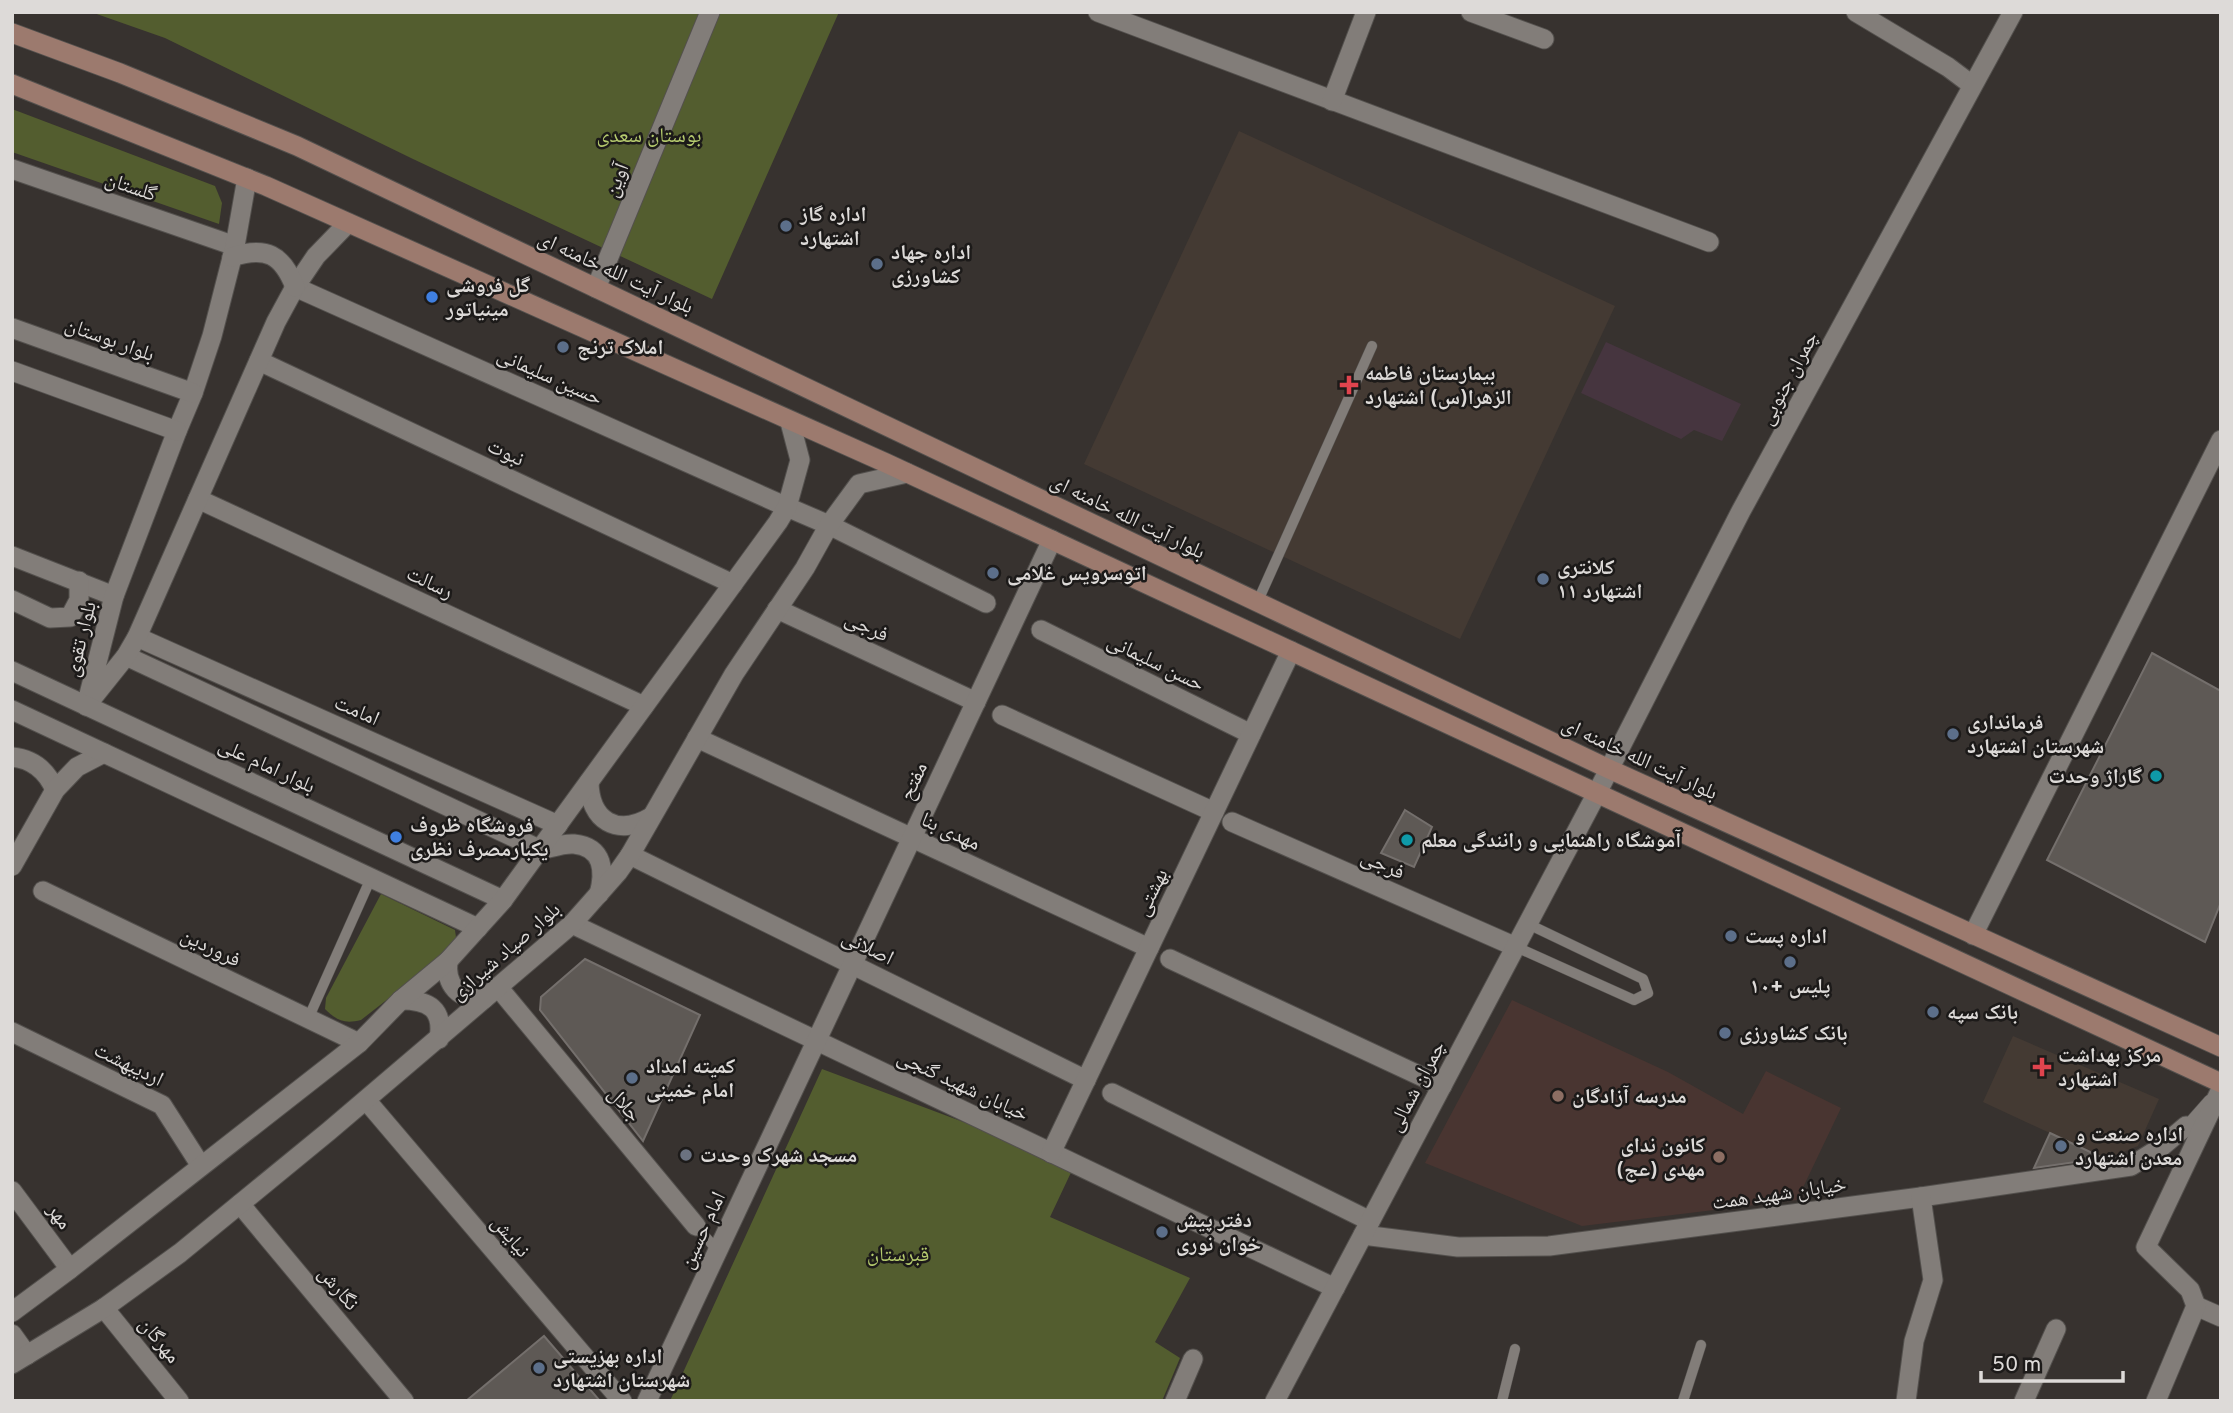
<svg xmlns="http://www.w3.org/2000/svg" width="2233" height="1413" viewBox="0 0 2233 1413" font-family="Overpass,'Noto Naskh Arabic',sans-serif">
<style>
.built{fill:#443a33}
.industrial{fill:#46353f}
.education{fill:#493531}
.green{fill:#535d2f}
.building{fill:#5e5955;stroke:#746f6c;stroke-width:2}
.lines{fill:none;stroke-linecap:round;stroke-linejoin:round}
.service-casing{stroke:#53504d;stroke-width:11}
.minor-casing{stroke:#53504d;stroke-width:21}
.tertiary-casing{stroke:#53504d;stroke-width:21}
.secondary-casing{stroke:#53504d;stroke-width:21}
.service{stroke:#827d79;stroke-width:10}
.minor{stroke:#827d79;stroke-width:19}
.tertiary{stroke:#827d79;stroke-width:19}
.secondary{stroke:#9c7a6e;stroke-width:19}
.service-dot{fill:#5c6f8a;stroke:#1c1a19;stroke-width:2.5}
.shop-dot{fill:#3f7fe0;stroke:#1c1a19;stroke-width:2.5}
.health-dot{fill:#e0444e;stroke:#1c1a19;stroke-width:2.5}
.culture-dot{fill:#0f9aa8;stroke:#1c1a19;stroke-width:2.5}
.education-dot{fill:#8d6e63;stroke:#1c1a19;stroke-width:2.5}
.worship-dot{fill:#6b7280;stroke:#1c1a19;stroke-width:2.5}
.labels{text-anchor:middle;stroke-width:5;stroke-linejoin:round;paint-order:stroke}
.park-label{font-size:21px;fill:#b6cb6e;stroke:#1c1a19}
.street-label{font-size:21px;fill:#dddad8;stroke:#1c1a19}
.poi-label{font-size:21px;font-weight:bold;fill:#dddad8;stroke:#1c1a19;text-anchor:start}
</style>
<rect width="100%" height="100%" fill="#37322f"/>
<g class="built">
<path d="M1239 131 1615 306 1460 639 1084 464Z"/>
<path d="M2013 1036 2159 1099 2138 1146 2106 1159 1983 1102Z"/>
</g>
<path class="industrial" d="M1606 342 1741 404 1722 441 1694 430 1681 439 1581 393Z"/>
<path class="education" d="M1512 1000 1668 1072 1743 1114 1766 1071 1841 1108 1797 1200 1582 1226 1425 1163Z"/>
<g class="green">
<path d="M91 12H839L712 299 413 159 165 38Z"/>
<path d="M12 109 215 186 222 203 219 224 12 152Z"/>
<path d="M381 894 455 930 457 945 361 1020C345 1024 337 1021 325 1009L326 998Z"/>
<path d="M822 1069 1075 1164 1050 1217 1190 1278 1155 1342 1180 1358 1162 1401H670Z"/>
</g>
<g class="building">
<path d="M2152 653 2221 691V902L2205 942 2047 860Z"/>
<path d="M1405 810 1432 827 1414 867 1381 853Z"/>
<path d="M585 959 700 1015 643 1141 540 1010 541 997Z"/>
<path d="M2050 1133 2103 1158 2034 1168Z"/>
<path d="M544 1336 600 1401H466Z"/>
</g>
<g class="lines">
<defs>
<g id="service">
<path d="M1257 603 1372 346"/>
<path d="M1516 947 1634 1000 1648 993 1643 979 1528 924"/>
<path d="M308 1019 371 878"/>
<path d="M2186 1126 2209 1100"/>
<path d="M696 1226 717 1250"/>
<path d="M1502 1401 1515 1349"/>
<path d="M1683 1401 1701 1345"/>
</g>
<g id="minor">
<path d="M1098 12 1709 242"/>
<path d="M1471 12 1544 39"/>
<path d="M1856 12 1948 67 1972 85"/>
<path d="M1332 101 1366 12"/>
<path d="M12 169 235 246"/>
<path d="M295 287 787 507"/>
<path d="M596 288 710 12"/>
<path d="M259 361 733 584"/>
<path d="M198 499 644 706"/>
<path d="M829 525 986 603"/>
<path d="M12 556 114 596"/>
<path d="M12 600 50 618 70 617 79 600V581"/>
<path d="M777 609 976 702"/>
<path d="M1041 630 1251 734"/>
<path d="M137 637 558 825"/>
<path d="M126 656 541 850"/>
<path d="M1002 715 1214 812"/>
<path d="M697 738 1149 948"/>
<path d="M12 757C33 759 47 771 55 790"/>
<path d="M1232 822 1516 947"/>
<path d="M630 855 1086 1080"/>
<path d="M12 866 55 790 77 767 104 753"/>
<path d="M43 891 359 1043"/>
<path d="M572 924 1335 1288"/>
<path d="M1973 935 2221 440"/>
<path d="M1170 959 1442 1086"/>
<path d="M498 987 696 1226"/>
<path d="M12 1032 162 1105 201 1166"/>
<path d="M1112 1093 1370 1221"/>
<path d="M366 1100 622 1401"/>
<path d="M1051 1153 1291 651"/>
<path d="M12 1191 70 1269"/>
<path d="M240 1204 404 1401"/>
<path d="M1363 1235 1458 1247 1549 1246 1921 1197 2131 1166 2160 1148 2186 1126"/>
<path d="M2196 1306 2221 1317"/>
<path d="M104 1308 179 1401"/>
<path d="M647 1401 1052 540"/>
<path d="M1175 1401 1193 1359"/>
<path d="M1906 1401 1914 1341 1933 1280 1921 1197"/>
<path d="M2024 1401 2056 1329"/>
<path d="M2156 1401 2196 1306 2190 1290 2146 1247 2221 1089"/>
</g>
<g id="tertiary">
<path d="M247 178 235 246 212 336 193 393 177 431 114 596 86 706 126 656 137 637 276 322 295 287 316 256 348 223"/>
<path d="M232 257C266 246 282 254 295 287"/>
<path d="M12 328 193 393"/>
<path d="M12 371 177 431"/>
<path d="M787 507 829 525"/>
<path d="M12 671 503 900"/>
<path d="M12 710 478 928"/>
<path d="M589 782C590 821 617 837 651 817"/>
<path d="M541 850C551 848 563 843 574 844 604 847 605 872 599 894"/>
<path d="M448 961C445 985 459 1000 484 999"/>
<path d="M401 1000C429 1000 444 1009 439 1039"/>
<path d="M12 1312 70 1269 359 1043 401 1000 448 961 503 900 778 522 787 507 800 460 790 422"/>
<path d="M12 1334 27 1355"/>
<path d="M12 1364 104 1308 180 1253 329 1131 572 924 618 872 630 855 734 674 805 568 829 525 859 484 907 473"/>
<path d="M1275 1401 1597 793 1741 511 2013 12"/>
</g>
<g id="secondary">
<path d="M12 33 120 73 297 146 1609 769 2221 1047"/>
<path d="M12 84 266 186 886 463 2221 1083"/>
</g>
</defs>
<use href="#service" class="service-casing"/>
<use href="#minor" class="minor-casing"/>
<use href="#tertiary" class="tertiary-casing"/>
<use href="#secondary" class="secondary-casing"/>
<use href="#service" class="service"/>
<use href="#minor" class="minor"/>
<use href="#tertiary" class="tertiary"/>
<use href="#secondary" class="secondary"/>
</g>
<g class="service-dot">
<circle cx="786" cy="226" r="7"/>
<circle cx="877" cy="264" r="7"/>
<circle cx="563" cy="347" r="7"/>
<circle cx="993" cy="573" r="7"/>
<circle cx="1543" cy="579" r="7"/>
<circle cx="1953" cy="734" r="7"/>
<circle cx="1731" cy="936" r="7"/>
<circle cx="1790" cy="962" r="7"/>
<circle cx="1933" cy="1012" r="7"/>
<circle cx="1725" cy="1033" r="7"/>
<circle cx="632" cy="1078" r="7"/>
<circle cx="2061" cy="1146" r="7"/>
<circle cx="1162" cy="1232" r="7"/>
<circle cx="539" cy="1368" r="7"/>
</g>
<g class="shop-dot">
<circle cx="432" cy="297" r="7"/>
<circle cx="396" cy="837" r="7"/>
</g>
<g class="health-dot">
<path d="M1345.5 374.5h7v7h7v7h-7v7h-7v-7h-7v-7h7z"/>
<path d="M2038.5 1056.5h7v7h7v7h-7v7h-7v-7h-7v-7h7z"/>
</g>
<g class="culture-dot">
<circle cx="2156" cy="776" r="7"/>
<circle cx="1407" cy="840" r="7"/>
</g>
<g class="education-dot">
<circle cx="1558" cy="1096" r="7"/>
<circle cx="1719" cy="1157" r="7"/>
</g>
<circle class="worship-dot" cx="686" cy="1155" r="7"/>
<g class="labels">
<g class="park-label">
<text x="649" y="142">بوستان سعدی</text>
<text x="898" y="1261">قبرستان</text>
</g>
<g class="street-label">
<text transform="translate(616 180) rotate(-68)" y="7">آوین</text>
<text transform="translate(131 186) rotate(19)" y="7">گلستان</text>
<text transform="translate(616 272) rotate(25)" y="7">بلوار آیت الله خامنه ای</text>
<text transform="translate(110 339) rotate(20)" y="7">بلوار بوستان</text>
<text transform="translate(550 376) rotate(24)" y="7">حسین سلیمانی</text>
<text transform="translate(1788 378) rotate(-62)" y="7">چمران جنوبی</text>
<text transform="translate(506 452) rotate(25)" y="7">نبوت</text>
<text transform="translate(1128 516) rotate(26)" y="7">بلوار آیت الله خامنه ای</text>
<text transform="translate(430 582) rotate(25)" y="7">رسالت</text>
<text transform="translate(867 626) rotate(25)" y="7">فرجی</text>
<text transform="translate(80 639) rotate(-76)" y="7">بلوار تقوی</text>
<text transform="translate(1156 662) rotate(26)" y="7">حسن سلیمانی</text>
<text transform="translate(357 710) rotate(24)" y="7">امامت</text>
<text transform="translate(1640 758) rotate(25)" y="7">بلوار آیت الله خامنه ای</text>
<text transform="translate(267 765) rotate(25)" y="7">بلوار امام علی</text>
<text transform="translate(913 781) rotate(-65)" y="7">مفتح</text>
<text transform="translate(951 831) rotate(25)" y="7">مهدی بنا</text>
<text transform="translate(1383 864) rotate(24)" y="7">فرجی</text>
<text transform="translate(1151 892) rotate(-64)" y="7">بهشتی</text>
<text transform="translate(211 947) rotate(26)" y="7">فروردین</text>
<text transform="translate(868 947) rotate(26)" y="7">اصلانی</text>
<text transform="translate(505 951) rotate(-41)" y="7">بلوار صیاد شیرازی</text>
<text transform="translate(129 1064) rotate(26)" y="7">اردیبهشت</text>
<text transform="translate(963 1085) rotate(25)" y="7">خیابان شهید گنجی</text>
<text transform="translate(1416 1086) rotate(-62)" y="7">چمران شمالی</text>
<text transform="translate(625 1104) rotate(50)" y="7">جلال</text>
<text transform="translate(1779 1193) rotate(-8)" y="7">خیابان شهید همت</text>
<text transform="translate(60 1216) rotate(54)" y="7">مهر</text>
<text transform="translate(702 1230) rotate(-65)" y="7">امام حسین</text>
<text transform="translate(511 1236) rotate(50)" y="7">نیایش</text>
<text transform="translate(339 1288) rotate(50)" y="7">نگارش</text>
<text transform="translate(160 1340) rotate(51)" y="7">مهرگان</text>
</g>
<g class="poi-label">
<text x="800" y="221">اداره گاز<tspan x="800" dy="24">اشتهارد</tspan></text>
<text x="891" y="259">اداره جهاد<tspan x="891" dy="24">کشاورزی</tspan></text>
<text x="446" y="292">گل فروشی<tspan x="446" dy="24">مینیاتور</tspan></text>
<text x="577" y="354">املاک ترنج</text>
<text x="1365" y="380">بیمارستان فاطمه<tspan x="1365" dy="24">الزهرا(س) اشتهارد</tspan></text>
<text x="1557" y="574">کلانتری<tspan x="1557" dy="24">۱۱ اشتهارد</tspan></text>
<text x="1007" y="580">اتوسرویس غلامی</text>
<text x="1967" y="729">فرمانداری<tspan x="1967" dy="24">شهرستان اشتهارد</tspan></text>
<text x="2142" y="783" text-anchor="end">گاراژ وحدت</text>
<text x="410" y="832">فروشگاه ظروف<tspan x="410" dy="24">یکبارمصرف نظری</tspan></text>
<text x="1421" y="847">آموشگاه راهنمایی و رانندگی معلم</text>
<text x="1745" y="943">اداره پست</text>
<text x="1790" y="993" text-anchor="middle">پلیس +۱۰</text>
<text x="1947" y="1019">بانک سپه</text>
<text x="1739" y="1040">بانک کشاورزی</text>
<text x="2058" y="1062">مرکز بهداشت<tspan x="2058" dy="24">اشتهارد</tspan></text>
<text x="646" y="1073">کمیته امداد<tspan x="646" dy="24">امام خمینی</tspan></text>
<text x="1572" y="1103">مدرسه آزادگان</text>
<text x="2075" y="1141">اداره صنعت و<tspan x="2075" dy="24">معدن اشتهارد</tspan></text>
<text x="1705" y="1152" text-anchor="end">کانون ندای<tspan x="1705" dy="24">مهدی (عج)</tspan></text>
<text x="700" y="1162">مسجد شهرک وحدت</text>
<text x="1176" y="1227">دفتر پیش<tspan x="1176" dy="24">خوان نوری</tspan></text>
<text x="553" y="1363">اداره بهزیستی<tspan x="553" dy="24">شهرستان اشتهارد</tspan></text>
</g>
</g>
<rect width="2233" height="1413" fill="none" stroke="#dddad8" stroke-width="28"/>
<path d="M1981 1371v10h142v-10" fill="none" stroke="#dddad8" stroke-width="3.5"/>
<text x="1992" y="1371" font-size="21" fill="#dddad8" stroke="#1c1a19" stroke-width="5" paint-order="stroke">50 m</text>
</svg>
